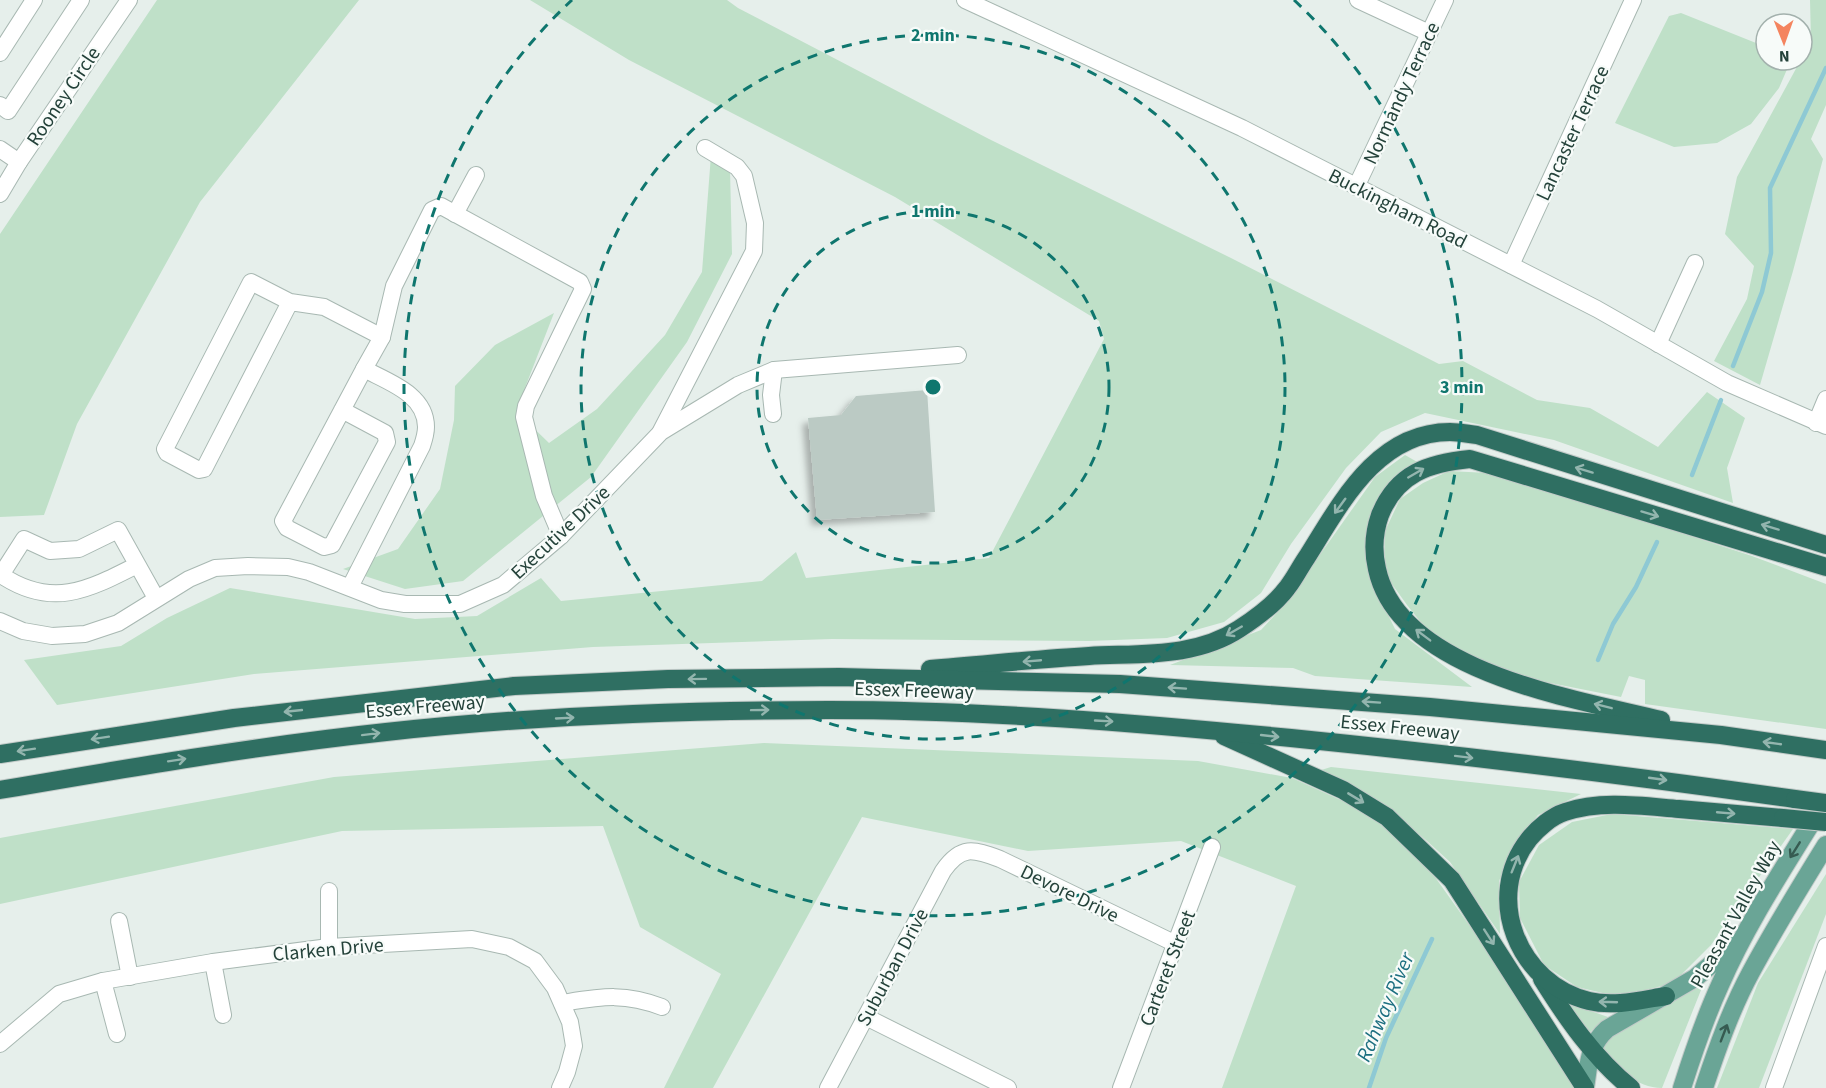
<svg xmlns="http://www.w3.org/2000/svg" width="1826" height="1088" viewBox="0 0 1826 1088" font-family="'Source Sans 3',sans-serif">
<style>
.green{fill:#bfe0c8}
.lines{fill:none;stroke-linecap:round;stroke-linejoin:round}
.stream{stroke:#8ec9d4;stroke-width:4.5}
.building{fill:#bbcac4;filter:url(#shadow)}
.minor-casing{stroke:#a8b8b2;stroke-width:18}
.major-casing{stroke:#c2cac8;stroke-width:20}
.highway-casing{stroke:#c2cac8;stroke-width:20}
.minor{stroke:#fff;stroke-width:16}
.major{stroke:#6aa596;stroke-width:18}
.highway{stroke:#2f6f62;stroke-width:18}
.highway-bridge-casing{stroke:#c2cac8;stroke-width:20;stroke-linecap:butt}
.highway-bridge{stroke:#2f6f62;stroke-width:18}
.oneway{stroke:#93b5ae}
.oneway2{stroke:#365b51}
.ring{fill:none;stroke:#0f766e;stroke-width:3;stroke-dasharray:10 8}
.labels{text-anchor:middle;stroke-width:4.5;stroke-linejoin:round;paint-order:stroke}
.street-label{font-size:20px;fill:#24423a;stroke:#f7fbf9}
.water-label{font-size:21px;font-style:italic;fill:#1c6f80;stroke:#f7fbf9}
.centre{fill:#0f766e;stroke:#f7fbf9;stroke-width:3}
.ring-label{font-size:18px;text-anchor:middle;font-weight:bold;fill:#0f766e;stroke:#f7fbf9;stroke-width:4.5;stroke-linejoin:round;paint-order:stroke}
</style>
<defs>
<filter id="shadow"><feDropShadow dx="-5.5" dy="5.5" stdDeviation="3" flood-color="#0004"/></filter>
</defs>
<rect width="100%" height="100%" fill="#e6efeb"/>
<g class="green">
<path d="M157 0H359L200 202 77 424 44 515 0 517V234Z"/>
<path d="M530 0H727L738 8 989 139 1231 258 1439 364 1463 361 1537 400 1590 408 1658 447 1707 392 1745 418 1727 468 1733 503 1554 440 1425 413 1381 432 1346 468 1291 544 1261 593 1224 622 1167 638 1089 641 832 639 593 647 254 674 57 705 24 660 121 646 167 618 230 588 415 619 477 616 541 578 561 601 762 581 796 552 806 578 989 558 1104 339 1099 321 895 197 629 60Z"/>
<path d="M1810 0H1826V105L1811 139 1823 159 1793 271 1760 385 1714 361 1747 299 1754 266 1725 234 1737 177 1811 41Z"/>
<path d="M1681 13 1766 47V60H1791L1779 88 1751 124 1717 143 1674 147 1615 123 1669 16Z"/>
<path d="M711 155 730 169 732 254 687 342 591 477 463 581 405 589 343 569 398 549 440 489 454 420 455 386 495 345 554 313 516 411 549 443 597 409 665 335 702 272Z"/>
<path d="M1405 455 1419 463 1368 541 1373 584 1395 629 1472 687 1315 676 1293 668 1170 665 1261 630 1285 604 1375 477Z"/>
<path d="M1449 471 1488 473 1577 499 1752 556 1826 584V729L1645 704V680L1629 676 1621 697 1510 675 1431 635 1407 605 1384 573 1385 531 1400 499 1423 483Z"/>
<path d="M764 743 1198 761 1292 778 1365 811 1425 863 1494 960 1574 1088H1222L1296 886 1181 841 1028 851 862 817 713 1088H664L721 974 640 927 603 826 342 831 0 904V838L334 777Z"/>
<path d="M1331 767 1581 794 1538 815 1515 844 1499 881 1500 934 1450 862 1427 841 1408 825 1318 771Z"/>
<path d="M1612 814 1793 829 1711 945 1673 983 1620 997 1577 987 1544 965 1520 918 1519 882 1539 845 1572 822Z"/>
<path d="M1826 874V914L1759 1088H1717L1758 983Z"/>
<path d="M1703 985 1662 1088C1636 1088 1618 1068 1601 1050L1609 1037Z"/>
<path d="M1565 1002 1608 1017 1590 1032Z"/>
</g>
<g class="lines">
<g class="stream">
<path d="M1733 366 1762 292 1771 253 1770 188 1826 68"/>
<path d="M1692 475 1721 400"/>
<path d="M1598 660 1613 624 1636 587 1657 542"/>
<path d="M1369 1088 1386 1038 1432 939"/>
</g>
</g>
<path class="building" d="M927 390 935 512 817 520 808 418 841 415 856 396Z"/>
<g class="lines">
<defs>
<g id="minor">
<path d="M965 0 1242 128 1597 309 1727 383 1826 426"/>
<path d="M1358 0 1429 33"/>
<path d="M0 53 34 0"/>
<path d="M0 105 8 111 81 0"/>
<path d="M0 149 19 162"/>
<path d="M1356 187 1445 0"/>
<path d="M0 194 19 162 129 0"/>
<path d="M455 214 476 175"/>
<path d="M1511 265 1633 0"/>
<path d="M290 302 204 469 199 470 167 453 165 449 251 282 290 302 324 307 382 337"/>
<path d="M1658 344 1695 263"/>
<path d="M342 410 385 433 387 442 332 545 324 547 287 528 283 521 364 369"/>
<path d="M773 414 771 395 774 370"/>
<path d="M1816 423 1826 399"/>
<path d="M661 431 754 251 755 223 744 176 737 167 705 148"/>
<path d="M137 565C88 590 52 609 1 575L24 539 50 551 79 549 118 530 156 598"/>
<path d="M350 587 422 446C424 440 426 433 426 427 426 394 388 382 364 369L382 337 394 286 432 210 441 206 580 282 583 289 526 406 524 417 544 496 561 536"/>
<path d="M0 621 23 631 52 636 85 634 118 623 189 579 215 568 248 566 288 567 309 572 381 600 405 604H460L503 585 561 536 661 432 738 385 774 370 958 355"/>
<path d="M329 891V947"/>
<path d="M119 921 130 977"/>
<path d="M213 962 223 1015"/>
<path d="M103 981 117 1034"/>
<path d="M562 1003C600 997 624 992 662 1007"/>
<path d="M866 1017 1008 1088"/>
<path d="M0 1044 59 994 103 981 213 962 329 947 472 939 509 947 535 961 555 988 570 1022 574 1046 567 1072 560 1088"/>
<path d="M828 1088 943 871C961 845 973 849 1000 859L1176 944"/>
<path d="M1121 1088 1212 847"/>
<path d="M1774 1088 1826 946"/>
</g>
<g id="major">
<path d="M1585 1088C1589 1064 1588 1046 1607 1029L1695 978 1738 942"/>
<path d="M1682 1088C1693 1053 1705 1018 1720 985 1747 923 1785 866 1820 809"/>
<path d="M1704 1088C1717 1049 1731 1009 1751 972 1774 929 1800 887 1826 845"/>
</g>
<g id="highway">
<path d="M930 669C983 665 1036 659 1089 656 1139 653 1195 658 1239 629 1256 618 1275 604 1287 588 1295 578 1300 567 1307 557 1341 503 1377 432 1450 432 1459 432 1468 434 1477 435L1826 545"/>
<path d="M1661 720C1576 699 1399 672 1377 569 1373 552 1374 532 1380 515 1397 473 1429 463 1470 459L1826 567"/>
<path d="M1224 736 1343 790 1387 817 1452 880 1585 1088"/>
<path d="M0 754 234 718 514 686 668 679 839 677 1120 684 1430 707 1721 735 1826 750"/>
<path d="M0 790C128 768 256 746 386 732 533 716 681 710 829 710 983 710 1138 723 1291 738 1459 755 1627 775 1795 799"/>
<path d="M1542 979C1567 1019 1594 1058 1631 1088"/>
<path d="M1666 996C1641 1000 1614 1007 1589 1001 1518 984 1483 897 1529 839 1538 828 1552 816 1565 812 1602 800 1641 806 1679 809 1714 812 1748 815 1783 818"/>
</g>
</defs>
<use href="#minor" class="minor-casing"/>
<use href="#major" class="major-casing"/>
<use href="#highway" class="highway-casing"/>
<use href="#minor" class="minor"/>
<use href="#major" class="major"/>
<use href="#highway" class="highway"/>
<defs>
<g id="highway-bridge">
<path d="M1795 799 1826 803"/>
<path d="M1783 818 1826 822"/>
</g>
</defs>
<use href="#highway-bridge" class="highway-bridge-casing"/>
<use href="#highway-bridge" class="highway-bridge"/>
</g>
<defs><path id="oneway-shaft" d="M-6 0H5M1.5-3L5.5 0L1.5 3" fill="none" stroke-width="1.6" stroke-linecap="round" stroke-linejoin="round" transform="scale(1.5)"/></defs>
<g class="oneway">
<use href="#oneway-shaft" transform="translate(1584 470) rotate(-163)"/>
<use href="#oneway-shaft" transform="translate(1416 473) rotate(-30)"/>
<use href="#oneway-shaft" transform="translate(1340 506) rotate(126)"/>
<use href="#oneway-shaft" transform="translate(1650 514) rotate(17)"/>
<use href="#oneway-shaft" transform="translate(1770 527) rotate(-163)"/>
<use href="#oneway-shaft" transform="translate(1234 631) rotate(150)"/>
<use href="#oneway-shaft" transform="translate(1423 635) rotate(-143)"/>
<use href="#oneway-shaft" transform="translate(1032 661) rotate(175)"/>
<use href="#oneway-shaft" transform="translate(697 679) rotate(179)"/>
<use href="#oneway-shaft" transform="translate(1177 688) rotate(-176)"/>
<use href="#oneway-shaft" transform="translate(1371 702) rotate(-176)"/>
<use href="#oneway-shaft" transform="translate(1603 706) rotate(-166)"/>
<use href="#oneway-shaft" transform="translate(760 710) rotate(-1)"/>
<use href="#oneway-shaft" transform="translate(293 711) rotate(174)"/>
<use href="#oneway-shaft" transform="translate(565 718) rotate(-3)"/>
<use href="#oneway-shaft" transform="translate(1104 721) rotate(3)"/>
<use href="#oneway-shaft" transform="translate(371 734) rotate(-7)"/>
<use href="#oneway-shaft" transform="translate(1270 736) rotate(6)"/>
<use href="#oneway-shaft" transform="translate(100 738) rotate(171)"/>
<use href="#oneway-shaft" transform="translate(1772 743) rotate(-172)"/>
<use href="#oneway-shaft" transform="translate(26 750) rotate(171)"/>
<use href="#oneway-shaft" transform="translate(1464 757) rotate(7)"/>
<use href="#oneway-shaft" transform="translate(177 760) rotate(-9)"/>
<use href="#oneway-shaft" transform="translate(1658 779) rotate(8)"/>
<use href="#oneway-shaft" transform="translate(1356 798) rotate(31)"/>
<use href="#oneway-shaft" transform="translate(1726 813) rotate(5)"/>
<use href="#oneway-shaft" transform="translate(1515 864) rotate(-68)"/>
<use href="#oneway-shaft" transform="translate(1489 937) rotate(57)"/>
<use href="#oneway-shaft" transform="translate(1608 1002) rotate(-178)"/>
</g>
<g class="oneway2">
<use href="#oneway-shaft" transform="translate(1795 850) rotate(122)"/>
<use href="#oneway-shaft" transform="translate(1724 1033) rotate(-69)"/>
</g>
<g class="ring">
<circle cx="933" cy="387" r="176"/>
<circle cx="933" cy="387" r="352"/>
<path d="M1294 0A529 529 0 1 1 572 0"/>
</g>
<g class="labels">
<g class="street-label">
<text transform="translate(1401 93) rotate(-65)" y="7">Normandy Terrace</text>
<text transform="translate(63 96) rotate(-56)" y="7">Rooney Circle</text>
<text transform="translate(1572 133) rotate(-65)" y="7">Lancaster Terrace</text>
<text transform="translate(1398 208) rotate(27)" y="7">Buckingham Road</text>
<text transform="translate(560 532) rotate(-43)" y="7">Executive Drive</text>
<text transform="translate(914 690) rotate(2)" y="7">Essex Freeway</text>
<text transform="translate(425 706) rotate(-5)" y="7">Essex Freeway</text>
<text transform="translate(1400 727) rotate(6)" y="7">Essex Freeway</text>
<text transform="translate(1070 893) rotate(26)" y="7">Devore Drive</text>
<text transform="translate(1735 914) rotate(-61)" y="7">Pleasant Valley Way</text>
<text transform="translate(328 949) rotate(-5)" y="7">Clarken Drive</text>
<text transform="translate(892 967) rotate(-62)" y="7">Suburban Drive</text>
<text transform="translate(1167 968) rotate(-69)" y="7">Carteret Street</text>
</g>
<g class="water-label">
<text transform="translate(1385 1007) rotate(-67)" y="7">Rahway River</text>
</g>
</g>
<circle cx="933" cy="387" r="9" class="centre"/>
<g class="ring-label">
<text x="933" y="41">2 min</text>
<text x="933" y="217">1 min</text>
<text x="1462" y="393">3 min</text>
</g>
<g transform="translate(1784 42) rotate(179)"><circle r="28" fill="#f7fbf9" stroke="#a3b1ad" stroke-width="1.5"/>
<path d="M0-4.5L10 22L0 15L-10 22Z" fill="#f4845f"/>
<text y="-9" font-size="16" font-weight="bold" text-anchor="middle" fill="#24423a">N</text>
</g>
</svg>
